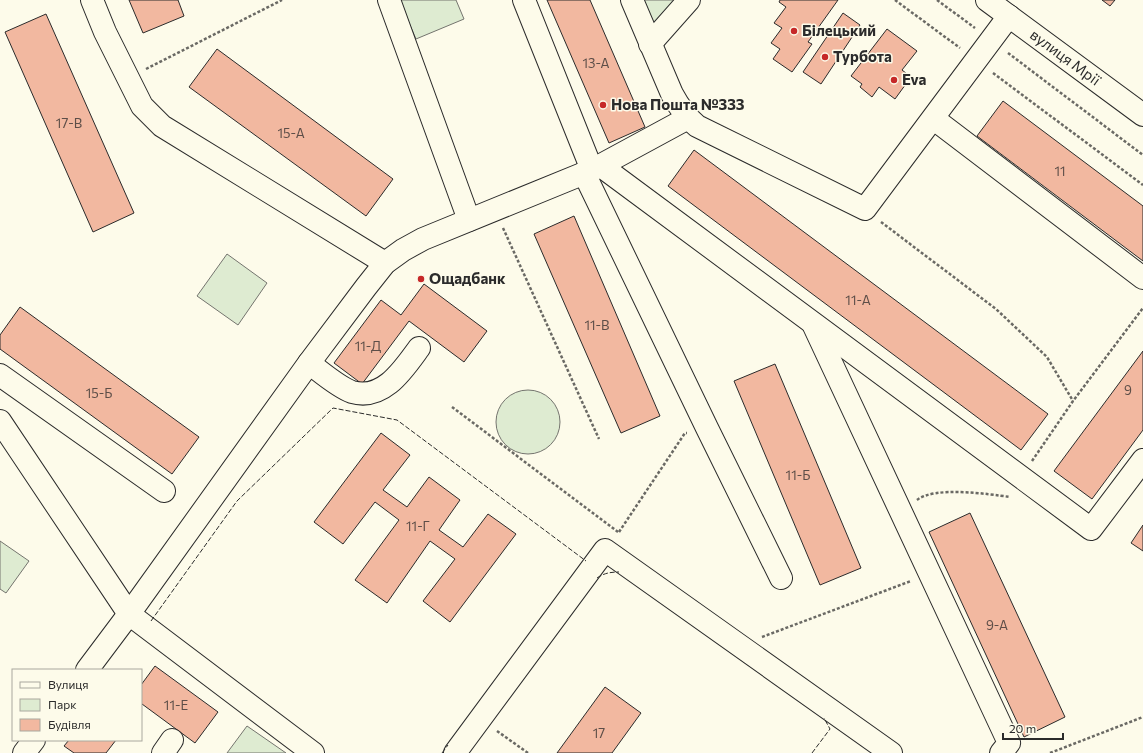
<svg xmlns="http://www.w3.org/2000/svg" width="1143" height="753" viewBox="0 0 1143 753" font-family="Commissioner,sans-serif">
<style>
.green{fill:#deebd1;stroke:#74746e}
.building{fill:#f2b8a0;stroke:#2b2b2b}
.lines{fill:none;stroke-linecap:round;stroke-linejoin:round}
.minor-casing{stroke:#2b2b2b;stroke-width:24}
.path{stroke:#6a6964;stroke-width:2.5;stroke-dasharray:3 2;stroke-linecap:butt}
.minor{stroke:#fdfbea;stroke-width:22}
.fence{stroke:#2b2b2b;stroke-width:1;stroke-dasharray:5 2;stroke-linecap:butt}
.poi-dot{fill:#c62828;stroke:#fdfbea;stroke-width:1.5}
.labels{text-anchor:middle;stroke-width:3;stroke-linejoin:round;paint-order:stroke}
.number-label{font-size:13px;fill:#5d4e48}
.poi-label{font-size:15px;font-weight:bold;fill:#2b2b2b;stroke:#fdfbea;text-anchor:start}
.street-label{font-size:15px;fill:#2b2b2b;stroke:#fdfbea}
</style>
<rect width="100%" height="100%" fill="#fdfbea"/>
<g class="green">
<path d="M399 0H456L464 19 416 39Z"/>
<path d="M639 0H676L651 29Z"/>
<path d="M227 254 267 283 238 325 197 296Z"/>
<circle cx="528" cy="422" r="32"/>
<path d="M0 541 29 561 6 593 0 589Z"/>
<path d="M247 726 286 753H227Z"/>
</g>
<g class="building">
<path d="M129 0H178L184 16 143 33Z"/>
<path d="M547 0H590L645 127 609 143Z"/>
<path d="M780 0H838L808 42 812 44 792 72 773 59 780 49 771 43 782 28 774 23 786 7 779 2Z"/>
<path d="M1102 0H1115L1110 6Z"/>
<path d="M843 13 860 25 821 84 803 72Z"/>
<path d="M46 14 134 213 93 232 5 32Z"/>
<path d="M887 29 917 51 902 70 911 77 895 99 879 87 872 97 860 87 862 84 851 76Z"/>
<path d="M217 49 393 179 366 216 189 87Z"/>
<path d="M1003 101 1143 206V261L977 136Z"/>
<path d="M694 150 1048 414 1021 450 668 186Z"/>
<path d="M574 216 660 416 621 433 534 234Z"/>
<path d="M424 284 487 331 464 362 409 321 362 384 334 363 381 300 401 315Z"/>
<path d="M20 307 199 437 172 474 0 349V335Z"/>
<path d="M1143 351V430L1092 499 1054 471Z"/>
<path d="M775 364 861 568 820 585 734 381Z"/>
<path d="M381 433 410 455 383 490 407 507 429 477 460 500 439 530 463 547 488 514 516 534 450 622 423 601 455 559 430 541 387 603 355 580 399 520 375 502 343 544 314 522Z"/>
<path d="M970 513 1065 717 1024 737 929 532Z"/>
<path d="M1143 525V551L1131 543Z"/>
<path d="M155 666 218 712 195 743 142 704 141 706V685Z"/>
<path d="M605 687 641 713 612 753H557Z"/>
<path d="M69 740H116L106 753H74L64 746Z"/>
</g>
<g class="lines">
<defs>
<g id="minor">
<path d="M92 0 105 32 142 106 162 126 385 263"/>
<path d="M389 0 469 220"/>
<path d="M524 0 592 170"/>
<path d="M632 0 672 94C679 107 686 117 697 126L865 209 1009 16"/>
<path id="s1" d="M987 0 1143 115"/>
<path d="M650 44 689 0"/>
<path d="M934 119 1143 278"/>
<path d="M601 166 1091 529 1143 460"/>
<path d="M584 173 707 428 781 578"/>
<path d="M814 326 1009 743 1001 753"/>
<path d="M309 363C321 372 338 387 352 392 383 401 403 370 419 348"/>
<path d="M0 375 164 491"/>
<path d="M0 421 129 614 313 753"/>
<path d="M87 670 129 614 309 363 366 287 385 263 403 250 423 239 592 170 688 118"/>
<path d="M24 753 34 740"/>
<path d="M163 753 172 740"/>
<path d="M455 753 605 550 891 753"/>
</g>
</defs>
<use href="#minor" class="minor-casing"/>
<g class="path">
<path d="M895 0 960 48"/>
<path d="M937 0 975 28"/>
<path d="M1008 53 1143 155"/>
<path d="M146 69 282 0"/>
<path d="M993 73 1143 185"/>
<path d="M881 222 996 309 1047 357 1073 401"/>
<path d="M503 228 599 439"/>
<path d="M452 407 618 532"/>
<path d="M1032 461 1073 401 1143 308"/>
<path d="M917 500C934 486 989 494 1010 497"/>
<path d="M619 532 685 433H687"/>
<path d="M762 637 911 581"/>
<path d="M497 731 528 753"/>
<path d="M1050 753 1143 717"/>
</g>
<use href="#minor" class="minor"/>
<g class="fence">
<path d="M597 578C604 573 611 572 619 572"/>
<path d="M151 621 237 501 333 408 397 420 586 561"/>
<path d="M442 753 448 745"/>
<path d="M812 753 830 729 824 718"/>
</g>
</g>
<g class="poi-dot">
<circle cx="794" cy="31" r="4"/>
<circle cx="825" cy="57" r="4"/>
<circle cx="894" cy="80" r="4"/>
<circle cx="603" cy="105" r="4"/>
<circle cx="421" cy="279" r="4"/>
</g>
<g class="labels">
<g class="number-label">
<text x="596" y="68">13-А</text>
<text x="69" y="128">17-В</text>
<text x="291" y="138">15-А</text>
<text x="1060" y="176">11</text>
<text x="858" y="305">11-А</text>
<text x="597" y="330">11-В</text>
<text x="368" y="351">11-Д</text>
<text x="1128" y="395">9</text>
<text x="99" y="398">15-Б</text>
<text x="798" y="480">11-Б</text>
<text x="418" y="531">11-Г</text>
<text x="997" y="630">9-А</text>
<text x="176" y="710">11-Е</text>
<text x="599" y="738">17</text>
</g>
<g class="poi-label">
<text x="802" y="36">Білецький</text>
<text x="833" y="62">Турбота</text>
<text x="902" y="85">Eva</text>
<text x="611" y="110">Нова Пошта №333</text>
<text x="429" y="284">Ощадбанк</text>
</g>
<g class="street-label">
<text dy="5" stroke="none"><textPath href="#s1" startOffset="97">вулиця Мрії</textPath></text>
</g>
</g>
<rect x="12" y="669" width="130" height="72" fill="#fdfbea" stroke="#a9a89e"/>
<rect x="20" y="682" width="20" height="6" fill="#fdfbea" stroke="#a9a89e"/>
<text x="48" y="689" font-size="12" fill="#2b2b2b">Вулиця</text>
<rect x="20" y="699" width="20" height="12" fill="#deebd1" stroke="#a9a89e"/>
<text x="48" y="709" font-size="12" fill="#2b2b2b">Парк</text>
<rect x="20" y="719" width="20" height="12" fill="#f2b8a0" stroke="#a9a89e"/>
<text x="48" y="729" font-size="12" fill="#2b2b2b">Будівля</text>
<path d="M1003 733v6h60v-6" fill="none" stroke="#2b2b2b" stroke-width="2"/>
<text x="1009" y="733" font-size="12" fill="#2b2b2b" stroke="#fdfbea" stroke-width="3" paint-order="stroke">20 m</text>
</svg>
